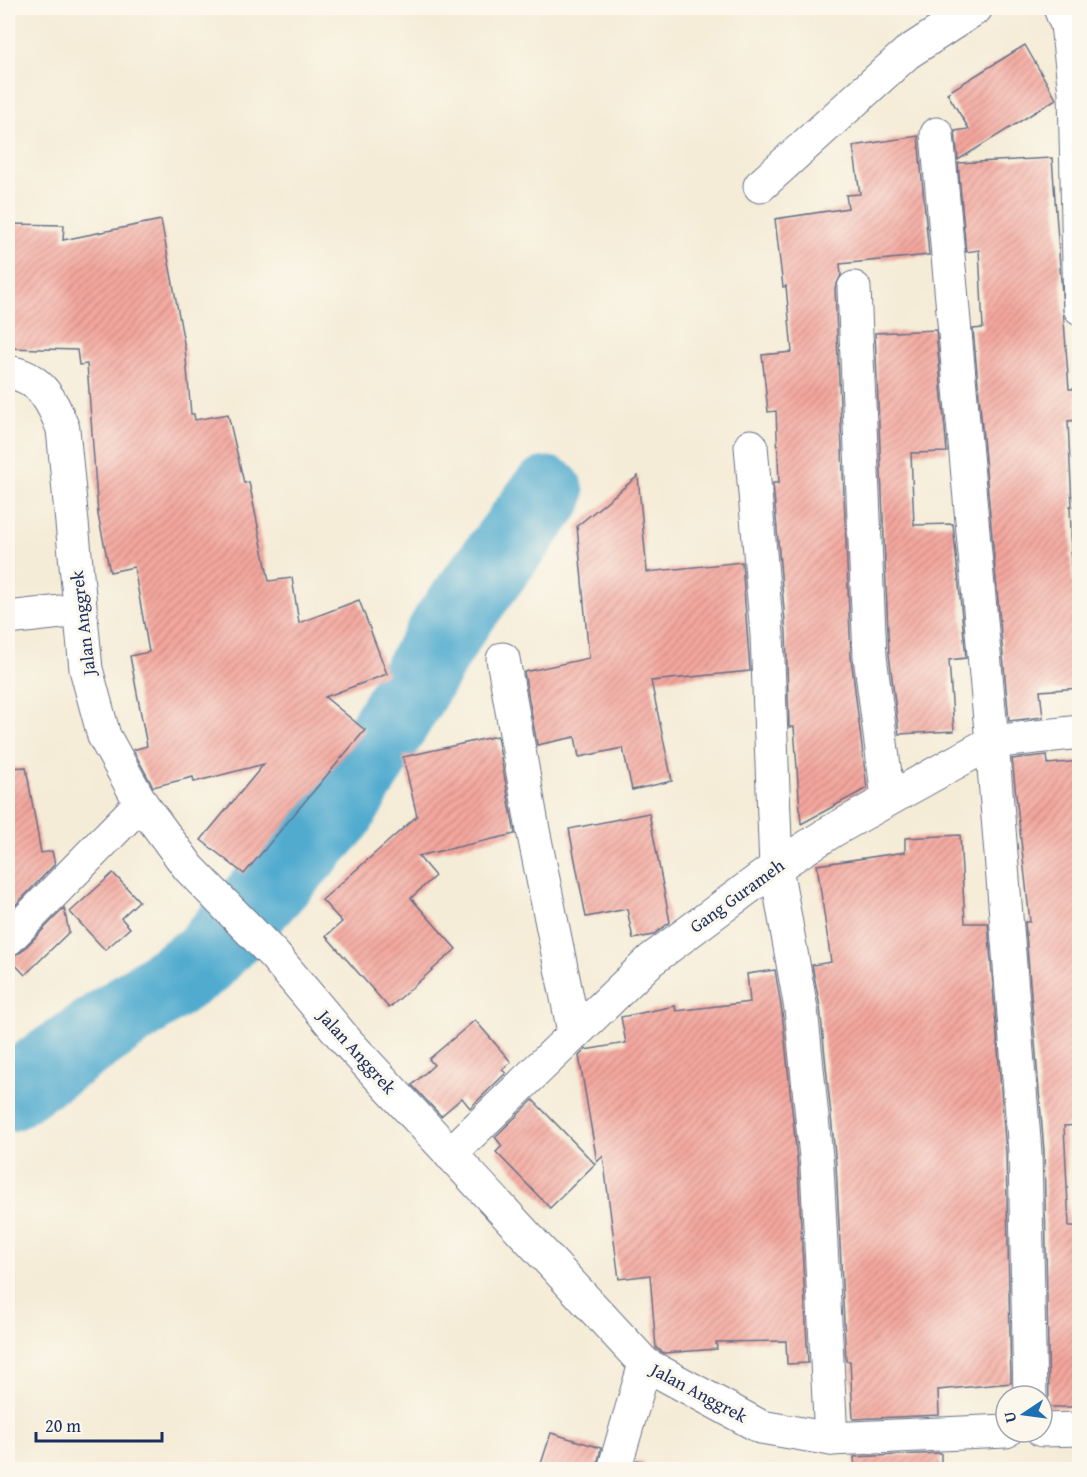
<svg xmlns="http://www.w3.org/2000/svg" width="1087" height="1477" viewBox="0 0 1087 1477" font-family="'Gentium Book Plus',serif">
<style>
.lines{fill:none;stroke-linecap:round;stroke-linejoin:round}
.river{stroke:#51abcf;stroke-width:75}
.building{fill:url(#building-hatch)}
.minor-casing{stroke:#677188;stroke-width:35}
.tertiary-casing{stroke:#677188;stroke-width:35}
.minor{stroke:#fff;stroke-width:33}
.tertiary{stroke:#fff;stroke-width:33}
.labels{text-anchor:middle;stroke-width:6;stroke-linejoin:round;paint-order:stroke}
.street-label{font-size:18px;fill:#1b2f5e;stroke:#fbf7ec}
</style>
<defs>
<pattern id="building-hatch" width="6" height="6" patternUnits="userSpaceOnUse" patternTransform="scale(1.5)"><rect width="6" height="6" fill="#f4a79e"/><path d="M-1 1l2-2M0 6l6-6M5 7l2-2" fill="none" stroke="#c58884"/></pattern>
</defs>
<rect width="100%" height="100%" fill="#fbf7ec"/>
<filter id="ink" filterUnits="userSpaceOnUse"><feTurbulence type="fractalNoise" baseFrequency=".0167" numOctaves="2"/><feDisplacementMap in="SourceGraphic" scale="12" xChannelSelector="R" yChannelSelector="G"/><feConvolveMatrix kernelMatrix="1 2 1 2 8 2 1 2 1" color-interpolation-filters="sRGB"/></filter>
<filter id="wash" filterUnits="userSpaceOnUse"><feTurbulence type="fractalNoise" baseFrequency=".008" numOctaves="4" result="noise"/><feDisplacementMap in="SourceGraphic" scale="24" xChannelSelector="R" yChannelSelector="G"/><feGaussianBlur stdDeviation="1.35" result="paint"/><feColorMatrix in="noise" values="0 0 0 0 0 0 0 0 0 0 0 0 0 0 0 0 0 1.4 0 .05"/><feComposite in="paint" operator="in"/></filter>
<g filter="url(#wash)">
<rect width="100%" height="100%" fill="#f5ecd7"/>
<g class="lines">
<path class="river" d="M8 1094 203 960 337 814 450 624 547 494"/>
</g>
<g id="blocks">
<g class="building">
<path d="M1025 45 1056 99 958 160 955 131 969 129 947 93Z"/>
<path d="M918 136 929 255 840 264 841 275 835 288 851 657 867 788 801 824 794 727H789L786 633 773 483H779L776 411 768 412 762 355 792 352 786 286 783 287 775 219 848 208 846 195 860 194 853 146Z"/>
<path d="M1052 158 1069 389H1076L1078 420 1068 421 1072 506H1070L1072 553H1070L1080 652V688L1040 691 1043 717 1009 721 973 329 983 328 979 250 966 252 958 163Z"/>
<path d="M161 220 185 348 191 414H194L195 420 228 414 244 483 249 482 269 581 292 578 299 623 359 600 387 674 325 697 365 730 244 874 201 840 264 764 194 782 193 777 153 787 133 750 147 746 130 656 149 652 134 567 110 572 98 515 87 364 79 365 77 350 8 348V224L64 225 63 240Z"/>
<path d="M936 330 947 452 911 453 914 525 953 524 966 658 949 660 954 731 899 734 889 654 875 333Z"/>
<path d="M638 476 647 572 742 562 750 671 651 681 672 781 632 790 623 748 579 757 575 737 537 745 524 672 589 658 577 526Z"/>
<path d="M497 736 515 834 418 856 435 876 411 898 456 949 389 1008 326 936 342 922 322 900 417 816 403 757Z"/>
<path d="M1047 755 1048 764 1080 761V1125L1064 1126 1069 1226H1077L1080 1257V1407H1045L1049 1396 1044 1151 1025 922H1030L1012 759Z"/>
<path d="M26 767 41 853 52 851 55 864 8 913V768Z"/>
<path d="M649 813 670 922 653 935 633 939 627 909 586 917 569 829Z"/>
<path d="M960 835 965 923H988L1006 1153 1011 1383 938 1390 939 1415 853 1419 850 1361H846L836 1165 820 1007 812 965 831 962 817 865 905 852V838Z"/>
<path d="M113 873 139 901 121 918 130 928 105 950 70 912Z"/>
<path d="M64 908 69 932 25 975 8 957 21 952Z"/>
<path d="M775 970 782 1012 798 1168 808 1363 787 1364 786 1341 716 1342 717 1349 664 1353 656 1348 650 1275 619 1279 603 1156 597 1162 579 1056 585 1050 626 1043 621 1017 675 1006 676 1011 750 1002 747 974Z"/>
<path d="M475 1020 511 1062 502 1070 506 1073 470 1108 462 1098 441 1116 412 1085 434 1065 429 1059Z"/>
<path d="M533 1100 595 1164 550 1208 496 1152 502 1146 495 1137Z"/>
<path d="M551 1433 601 1448 596 1470H539Z"/>
<path d="M941 1453V1470H855L854 1457Z"/>
<path d="M637 1460 644 1462 643 1470H634Z"/>
</g>
</g>
</g>
<g filter="url(#ink)">
<use href="#blocks" fill-opacity="0" stroke="#677188" stroke-width="1.5"/>
<g class="lines">
<defs>
<g id="minor">
<path d="M1060 8 1067 25 1075 92 1080 308"/>
<path d="M937 134 992 742 1025 1152 1030 1396"/>
<path d="M760 186 907 53 976 8"/>
<path d="M854 288 870 656 888 798"/>
<path d="M751 446 767 635 776 867 801 1009 817 1167 831 1439"/>
<path d="M8 618 79 610"/>
<path d="M503 659 533 830 574 1032"/>
<path d="M8 939 141 803"/>
<path d="M450 1154 651 960 776 867 832 831 992 742 1080 732"/>
<path d="M614 1470 645 1364"/>
</g>
<g id="tertiary">
<path d="M8 372C40 376 53 402 63 429L86 669 104 736 141 803 189 868 274 955 348 1043 645 1364 761 1427 831 1439 1006 1431"/>
<path d="M1042 1430 1080 1429"/>
</g>
</defs>
<use href="#minor" class="minor-casing"/>
<use href="#tertiary" class="tertiary-casing"/>
<use href="#minor" class="minor"/>
<use href="#tertiary" class="tertiary"/>
</g>
</g>
<g class="labels">
<g class="street-label">
<text transform="translate(83 623) rotate(-97)" y="6">Jalan Anggrek</text>
<text transform="translate(737 896) rotate(-36)" y="6">Gang Gurameh</text>
<text transform="translate(357 1052) rotate(48)" y="6">Jalan Anggrek</text>
<text transform="translate(699 1393) rotate(28)" y="6">Jalan Anggrek</text>
</g>
</g>
<rect width="1087" height="1477" fill="none" stroke="#fbf7ec" stroke-width="30"/>
<g transform="translate(1024 1414) rotate(257)"><circle r="28" fill="#fbf7ec" stroke="#a1a7b3" stroke-width="1.5"/>
<path d="M0-4.5L10 22L0 15L-10 22Z" fill="#1f6fb2"/>
<text y="-9" font-size="16" font-weight="bold" text-anchor="middle" fill="#1b2f5e">U</text>
</g>
<path d="M36 1432v9h126v-9" fill="none" stroke="#1b2f5e" stroke-width="3"/>
<text x="45" y="1432" font-size="18" fill="#1b2f5e" stroke="#fbf7ec" stroke-width="4.5" paint-order="stroke">20 m</text>
</svg>
